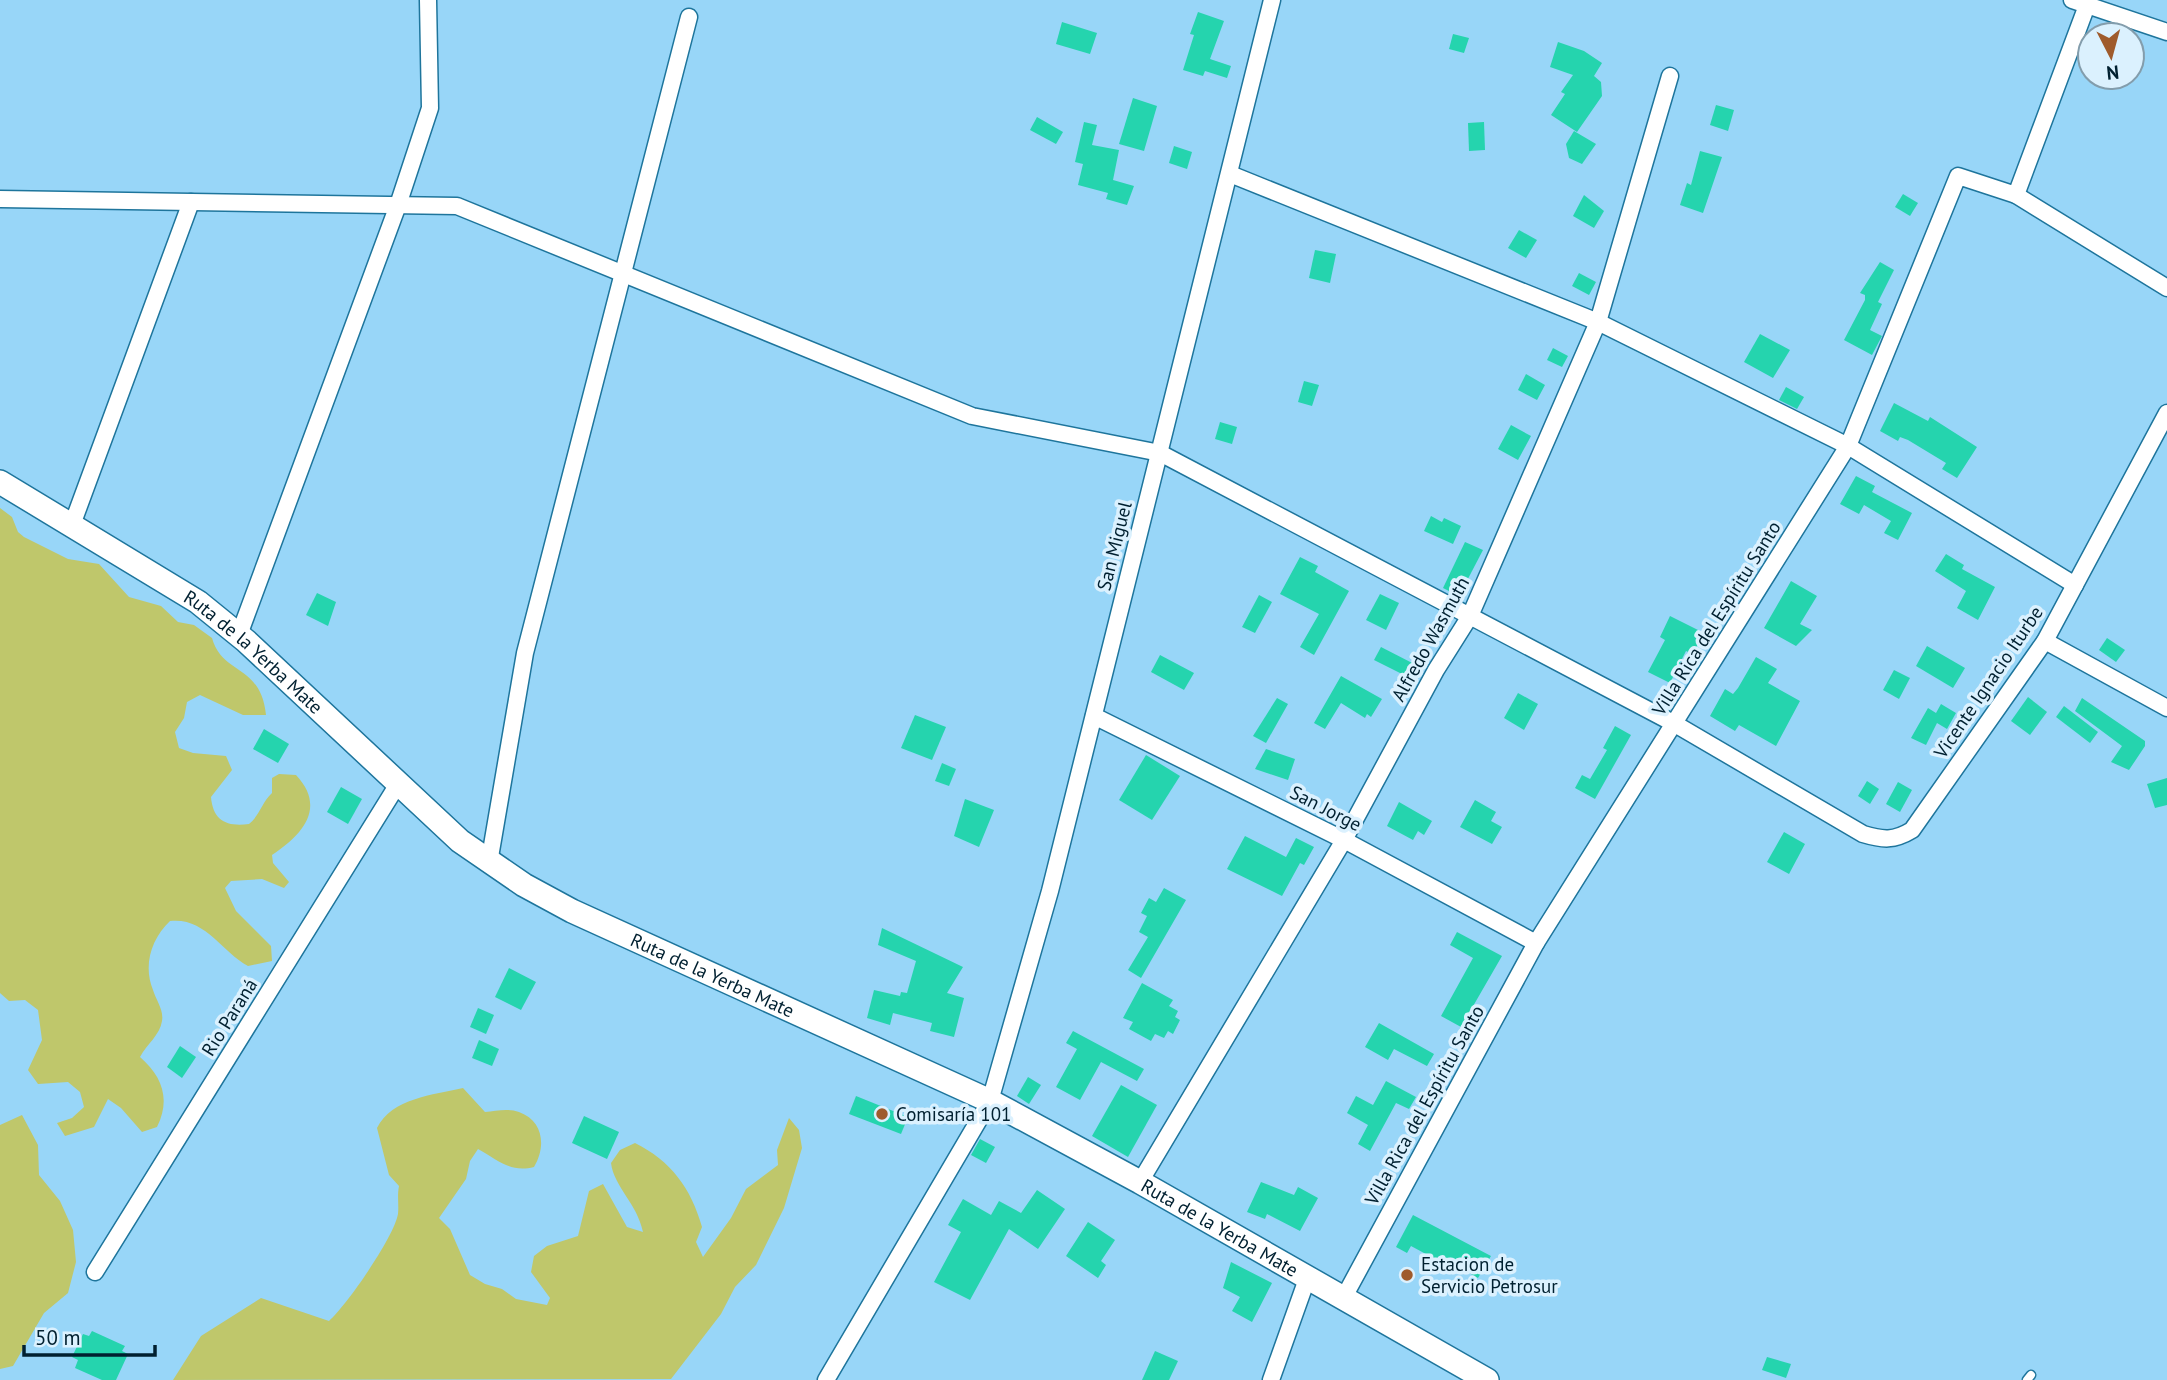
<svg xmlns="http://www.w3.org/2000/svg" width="2167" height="1380" viewBox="0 0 2167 1380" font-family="'PT Sans',sans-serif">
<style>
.green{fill:#bfc76b}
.building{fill:#25d4ae}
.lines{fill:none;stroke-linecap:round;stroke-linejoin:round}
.lane-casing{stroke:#1e759c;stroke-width:11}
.street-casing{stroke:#1e759c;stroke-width:19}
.secondary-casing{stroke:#1e759c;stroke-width:26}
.lane{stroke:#fff;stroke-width:8}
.street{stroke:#fff;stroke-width:16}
.secondary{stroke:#fff;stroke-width:23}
.poi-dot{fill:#9f5b2c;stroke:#dbf1fe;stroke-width:2.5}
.labels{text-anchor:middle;stroke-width:7;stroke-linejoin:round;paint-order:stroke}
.street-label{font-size:19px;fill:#002030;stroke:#dbf1fe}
.poi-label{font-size:19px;fill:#002030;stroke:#dbf1fe;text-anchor:start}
</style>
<rect width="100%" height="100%" fill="#98d6f8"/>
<g class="green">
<path d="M0 508 12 517 18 532 24 537 68 559 99 564 129 597 161 606 178 622 194 625 212 638C222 675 261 664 266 715H243L200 695 187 702 184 718 175 732 179 748 193 753 226 756 232 770 211 797C213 821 227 827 249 824 260 815 262 802 272 793V778L279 774 296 775C327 808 302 835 272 855L273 863 289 882 284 888 262 879 231 881 225 888 236 911 271 946 272 961 248 966C221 951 205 917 170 921 151 939 143 966 153 990 156 1000 164 1010 162 1021 160 1035 147 1044 140 1057 162 1076 171 1099 157 1127L142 1132 121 1108 108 1099 94 1127 65 1136 57 1123 72 1118 84 1107 80 1092 68 1082 38 1084 28 1070 42 1040 38 1010 25 1000 9 1001 0 993Z"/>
<path d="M463 1088 485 1112C496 1111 508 1108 519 1112 544 1121 546 1147 534 1167 510 1173 498 1160 478 1149L470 1161 466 1179 439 1218 450 1229 470 1275 485 1284 502 1289 516 1299 547 1305 550 1298 531 1272 534 1256 547 1246 578 1236 589 1191 603 1184 627 1227 643 1232C637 1203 614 1187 611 1163L620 1150 635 1143C671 1161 691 1188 702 1227L696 1242 703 1257 731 1218 746 1189 778 1165 777 1150 789 1118 799 1130 802 1148 784 1208 756 1265 735 1287 721 1314 671 1379 173 1380 201 1336 261 1298 329 1321C347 1305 394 1237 398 1214 399 1205 397 1196 399 1186L389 1175 377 1128C392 1098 433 1095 463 1088Z"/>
<path d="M22 1115 38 1145 39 1175 60 1201 73 1230 76 1262 68 1293 44 1313 13 1366 0 1369V1125Z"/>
</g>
<g class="building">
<path d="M1198 12 1224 21 1210 59 1231 66 1227 78 1205 71 1203 76 1183 70 1194 35 1190 34Z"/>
<path d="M1062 22 1097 33 1090 54 1056 44Z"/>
<path d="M1453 34 1469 38 1464 53 1449 49Z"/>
<path d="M1558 42 1584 51 1602 63 1594 76 1601 82 1602 96 1577 132 1551 115 1565 94 1561 92 1573 75 1550 67Z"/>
<path d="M1133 98 1157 106 1144 151 1119 144Z"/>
<path d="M1716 105 1734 110 1728 131 1710 125Z"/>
<path d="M1037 117 1063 132 1056 144 1030 130Z"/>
<path d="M1084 122 1097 125 1092 145 1119 150 1113 180 1134 186 1127 205 1106 199 1108 193 1078 185 1083 164 1075 162Z"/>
<path d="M1484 122 1485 150 1469 151 1468 123Z"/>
<path d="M1574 131 1596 144 1582 164 1569 158 1566 144Z"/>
<path d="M1174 146 1192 152 1187 169 1169 163Z"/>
<path d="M1700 151 1722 157 1703 213 1680 205 1687 183 1691 185Z"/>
<path d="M1903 194 1918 203 1910 216 1895 207Z"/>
<path d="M1584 195 1604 211 1594 228 1573 216Z"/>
<path d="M1519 230 1537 240 1526 258 1508 248Z"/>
<path d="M1315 250 1336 254 1330 283 1309 278Z"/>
<path d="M1880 262 1894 270 1878 302 1882 304 1870 330 1882 336 1872 355 1844 340 1865 300V295L1860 293Z"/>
<path d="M1579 273 1596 282 1589 295 1572 286Z"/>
<path d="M1760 334 1790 350 1773 378 1744 362Z"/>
<path d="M1553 348 1568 356 1562 367 1547 360Z"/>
<path d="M1526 374 1545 385 1537 400 1518 390Z"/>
<path d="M1304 381 1319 385 1312 406 1298 402Z"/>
<path d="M1786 387 1804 397 1797 409 1779 400Z"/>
<path d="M1894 403 1928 421 1930 417 1977 447 1957 478 1942 469 1946 463 1908 440 1900 437 1898 441 1880 431Z"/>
<path d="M1220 422 1237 427 1232 444 1215 439Z"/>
<path d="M1511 425 1531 436 1518 460 1498 449Z"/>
<path d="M1856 476 1875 486 1872 492 1912 513 1898 540 1884 533 1891 521 1864 505 1859 514 1840 504Z"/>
<path d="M1431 516 1442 522 1444 518 1461 526 1453 544 1424 531Z"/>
<path d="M1465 542 1483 550 1459 596 1443 588Z"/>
<path d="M1946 554 1964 565 1962 569 1995 587 1978 620 1957 608 1966 591 1935 571Z"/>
<path d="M1300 557 1318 566 1315 572 1349 591 1314 655 1300 647 1319 614 1280 594Z"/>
<path d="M1791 581 1817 596 1800 624 1812 630 1796 646 1764 628Z"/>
<path d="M317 593 336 602 328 626 306 615Z"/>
<path d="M1380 594 1399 603 1386 630 1366 620Z"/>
<path d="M1259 595 1272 602 1255 633 1242 627Z"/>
<path d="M1670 616 1704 633 1693 654 1686 651 1670 683 1648 672 1665 640 1660 637Z"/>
<path d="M2107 638 2125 650 2116 662 2099 650Z"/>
<path d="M1927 646 1965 668 1953 688 1916 666Z"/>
<path d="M1381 647 1420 667 1414 680 1374 660Z"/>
<path d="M1160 655 1194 673 1184 690 1151 672Z"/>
<path d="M1756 657 1777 669 1768 683 1800 701 1776 746 1739 725 1735 731 1710 716 1725 689 1733 694 1738 688Z"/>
<path d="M1894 670 1910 678 1899 699 1883 690Z"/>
<path d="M1341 676 1382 699 1371 717 1367 714 1365 718 1341 703 1325 729 1314 723Z"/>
<path d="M1518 693 1538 704 1524 730 1504 718Z"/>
<path d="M2028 697 2047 712 2030 735 2011 721Z"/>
<path d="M1277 698 1288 704 1266 743 1253 736Z"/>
<path d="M2082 698 2145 741V746L2129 770 2111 762 2122 746 2075 711Z"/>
<path d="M1941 704 1956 713 1947 729 1937 723 1926 745 1911 738 1928 708 1936 713Z"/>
<path d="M2064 706 2098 732 2090 743 2056 717Z"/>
<path d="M915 715 946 727 932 760 901 748Z"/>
<path d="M1615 726 1631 735 1595 799 1575 788 1582 775 1590 779 1607 750 1603 748Z"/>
<path d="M264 729 289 744 278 763 253 749Z"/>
<path d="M1266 749 1295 759 1288 780 1255 769Z"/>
<path d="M1146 755 1180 776 1152 820 1119 800Z"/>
<path d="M942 763 956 769 949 786 935 781Z"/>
<path d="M2167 778V805L2155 808 2147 784Z"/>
<path d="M1867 781 1879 789 1870 804 1858 796Z"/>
<path d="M1898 782 1912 790 1900 812 1886 804Z"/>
<path d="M341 787 362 799 348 824 327 812Z"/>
<path d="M965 799 994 810 979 847 954 836Z"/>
<path d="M1475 800 1496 812 1491 821 1502 827 1492 844 1460 827Z"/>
<path d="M1399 802 1432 821 1424 835 1418 831 1413 840 1387 826Z"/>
<path d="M1784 832 1805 844 1789 874 1767 862Z"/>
<path d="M1245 836 1286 857 1296 838 1314 847 1304 865 1300 863 1282 896 1227 869Z"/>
<path d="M1164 888 1186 900 1141 978 1128 970 1148 937 1139 932 1147 916 1141 913 1149 898 1156 902Z"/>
<path d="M882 928 963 967 947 993 964 998 954 1037 930 1031 932 1023 893 1013 890 1025 867 1018 874 990 900 996 901 992 907 993 916 961 878 945Z"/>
<path d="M1457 932 1502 956 1461 1027 1441 1016 1473 958 1450 945Z"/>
<path d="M509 968 536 982 521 1010 495 997Z"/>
<path d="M1142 983 1173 1000 1169 1006 1178 1011 1175 1017 1180 1020 1173 1034 1168 1031 1164 1038 1155 1034 1151 1041 1129 1029 1133 1022 1123 1018Z"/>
<path d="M478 1008 494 1015 486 1034 470 1027Z"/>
<path d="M1379 1023 1434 1054 1427 1066 1394 1049 1388 1060 1365 1047Z"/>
<path d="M1073 1031 1144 1069 1137 1081 1101 1062 1080 1100 1056 1087 1077 1049 1066 1043Z"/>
<path d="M479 1040 499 1049 492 1066 472 1058Z"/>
<path d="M180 1046 196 1057 182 1078 167 1067Z"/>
<path d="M1028 1077 1041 1085 1029 1104 1017 1096Z"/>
<path d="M1386 1081 1416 1097 1409 1109 1396 1103 1370 1151 1358 1144 1368 1125 1347 1113 1356 1096 1373 1105Z"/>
<path d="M1121 1085 1157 1105 1128 1157 1092 1136Z"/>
<path d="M856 1096 908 1117 901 1134 849 1114Z"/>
<path d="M584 1116 619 1132 607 1159 572 1143Z"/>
<path d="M980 1139 995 1147 986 1163 971 1155Z"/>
<path d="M1261 1182 1294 1195 1298 1187 1318 1198 1300 1231 1267 1214 1265 1219 1247 1212Z"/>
<path d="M1037 1190 1065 1209 1038 1249 1009 1229 970 1300 934 1282 961 1232 948 1225 963 1199 991 1215 999 1201 1021 1213Z"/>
<path d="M1413 1215 1491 1256 1478 1278 1439 1256 1437 1260 1411 1246 1407 1253 1396 1247Z"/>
<path d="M1088 1222 1115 1240 1101 1261 1106 1265 1098 1278 1066 1256Z"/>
<path d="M1231 1262 1272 1283 1252 1322 1232 1311 1240 1297 1223 1288Z"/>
<path d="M92 1331 125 1346 122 1351 128 1354 116 1380H102L75 1368 78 1360 72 1357 83 1334 89 1336Z"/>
<path d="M1155 1351 1178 1361 1169 1380H1142Z"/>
<path d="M1767 1357 1791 1364 1786 1378 1762 1370Z"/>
</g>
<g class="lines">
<defs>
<path id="lane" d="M2027 1380 2031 1375"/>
<g id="street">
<path d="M2072 0 2167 32"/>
<path d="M1230 174 1598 322 1848 446 2075 585"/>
<path d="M2016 195 2167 288"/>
<path d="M0 199 457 206 972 416 1160 453 1675 724 1863 834C1883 840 1894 841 1912 830L2045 641 2167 413"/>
<path d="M72 525 191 202"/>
<path d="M239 635 398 205 430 108 428 0"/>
<path d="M2045 641 2167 708"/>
<path d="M1094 716 1344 840 1536 943"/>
<path d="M489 863 525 653 689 17"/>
<path d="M1140 1182 1344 840 1436 670 1470 616 1598 322 1670 76"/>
<path d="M95 1272 398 784"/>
<path d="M1343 1299 1536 943 1848 446 1958 176 2016 195 2089 0"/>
<path d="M826 1380 990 1101 1050 891 1272 0"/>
<path d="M1271 1380 1307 1279"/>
</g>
<g id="secondary">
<path id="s1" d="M0 482 198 602 246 641 460 841 524 885 572 911 990 1101 1140 1182 1487 1380"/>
</g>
</defs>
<use href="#lane" class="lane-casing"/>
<use href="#street" class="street-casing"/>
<use href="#secondary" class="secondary-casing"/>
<use href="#lane" class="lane"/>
<use href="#street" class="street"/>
<use href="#secondary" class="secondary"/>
</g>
<g class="poi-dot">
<circle cx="882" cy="1114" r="7"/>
<circle cx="1407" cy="1275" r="7"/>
</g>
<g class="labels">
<g class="street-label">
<text transform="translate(1114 546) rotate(-76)" y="7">San Miguel</text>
<text transform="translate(1716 618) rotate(-58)" y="7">Villa Rica del Espíritu Santo</text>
<text transform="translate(1430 639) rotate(-61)" y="7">Alfredo Wasmuth</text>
<text dy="7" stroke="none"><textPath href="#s1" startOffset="306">Ruta de la Yerba Mate</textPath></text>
<text transform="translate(1988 682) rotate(-56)" y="7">Vicente Ignacio Iturbe</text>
<text transform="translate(1326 808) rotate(27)" y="7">San Jorge</text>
<text dy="7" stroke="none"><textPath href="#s1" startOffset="873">Ruta de la Yerba Mate</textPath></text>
<text transform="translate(229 1017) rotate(-58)" y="7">Rio Paraná</text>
<text transform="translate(1424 1105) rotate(-61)" y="7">Villa Rica del Espíritu Santo</text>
<text dy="7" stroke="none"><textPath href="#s1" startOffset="1440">Ruta de la Yerba Mate</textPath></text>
</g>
<g class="poi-label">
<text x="896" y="1121">Comisaría 101</text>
<text x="1421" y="1271">Estacion de<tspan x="1421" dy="22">Servicio Petrosur</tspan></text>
</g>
</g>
<g transform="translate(2111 56) rotate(174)"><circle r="33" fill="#dbf1fe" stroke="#839dac" stroke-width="2"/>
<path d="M0-5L12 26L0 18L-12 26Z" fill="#9f5b2c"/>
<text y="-10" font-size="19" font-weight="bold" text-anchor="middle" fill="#002030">N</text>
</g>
<path d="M24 1345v10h131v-10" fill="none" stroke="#002030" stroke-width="3.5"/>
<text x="35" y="1345" font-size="21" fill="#002030" stroke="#dbf1fe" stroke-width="5" paint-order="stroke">50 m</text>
</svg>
